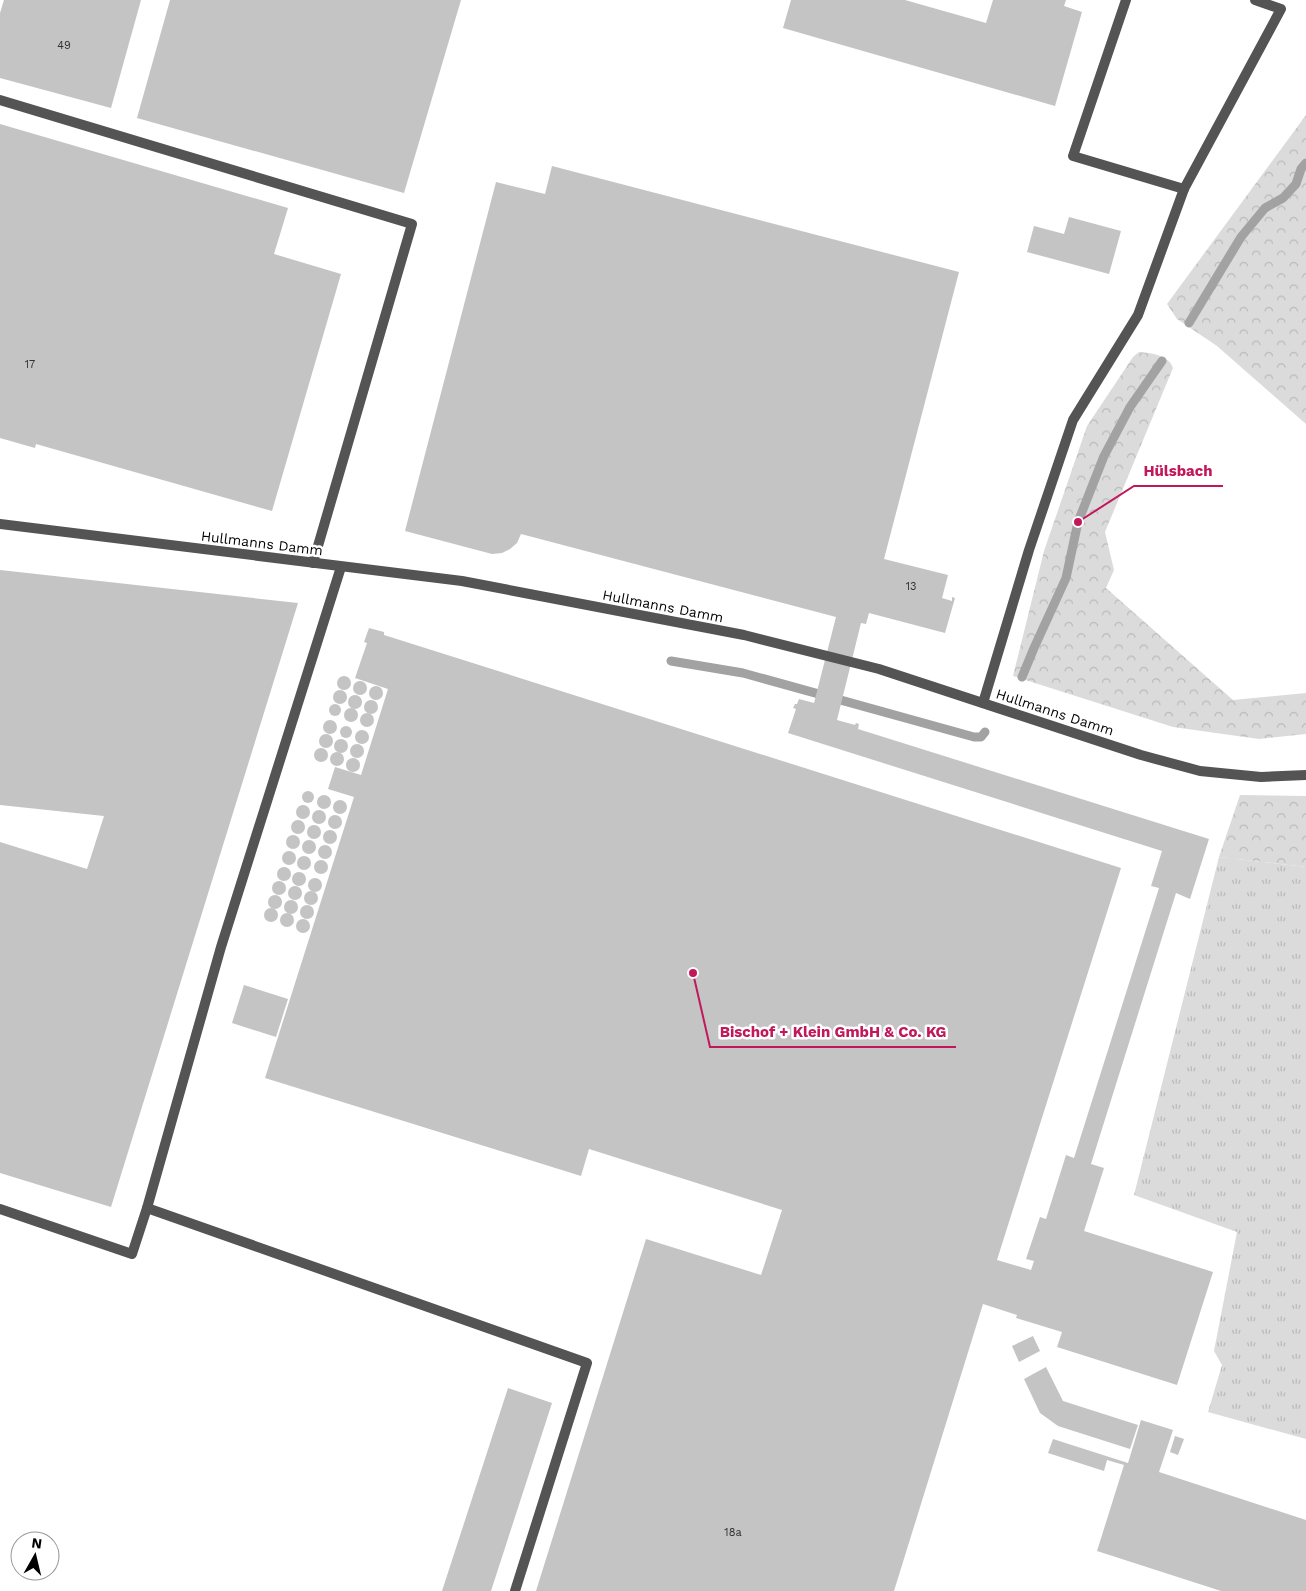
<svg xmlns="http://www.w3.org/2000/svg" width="1306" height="1591" viewBox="0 0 1306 1591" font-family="'Work Sans',sans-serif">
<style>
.grass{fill:url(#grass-tufts)}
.forest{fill:url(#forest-crowns)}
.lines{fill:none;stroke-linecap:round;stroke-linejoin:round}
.stream{stroke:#a2a2a2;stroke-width:9}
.building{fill:#c4c4c4}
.lane{stroke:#545454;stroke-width:10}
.street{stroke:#545454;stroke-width:10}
.labels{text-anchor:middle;stroke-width:5;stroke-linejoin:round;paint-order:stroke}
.number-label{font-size:11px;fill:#313131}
.street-label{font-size:14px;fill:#000;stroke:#fff}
.leader{fill:none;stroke:#c2185b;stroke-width:2}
.callout-dot{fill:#c2185b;stroke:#fff;stroke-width:2}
.callout-label{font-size:15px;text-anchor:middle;font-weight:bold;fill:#c2185b;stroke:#fff;stroke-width:5;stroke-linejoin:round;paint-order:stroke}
</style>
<defs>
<pattern id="grass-tufts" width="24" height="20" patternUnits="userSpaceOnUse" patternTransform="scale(1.25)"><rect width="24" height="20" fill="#dbdbdb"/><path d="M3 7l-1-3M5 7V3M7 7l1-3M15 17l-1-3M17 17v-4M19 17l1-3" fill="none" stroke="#bababa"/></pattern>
<pattern id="forest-crowns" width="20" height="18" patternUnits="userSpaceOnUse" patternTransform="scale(1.25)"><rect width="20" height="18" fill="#dbdbdb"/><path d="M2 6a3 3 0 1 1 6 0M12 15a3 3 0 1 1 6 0" fill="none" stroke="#bababa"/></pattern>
</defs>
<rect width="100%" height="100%" fill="#fff"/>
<path class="grass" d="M1219 857 1306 867V1439L1208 1412 1222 1365 1214 1351 1237 1232 1134 1195Z"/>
<g class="forest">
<path d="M1306 115V424L1217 346 1177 319 1167 304Z"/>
<path d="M1139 352C1151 353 1169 355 1173 368L1105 532 1114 570 1106 588 1233 700 1306 693V734L1259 739 1173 727 1013 676 1044 551 1087 426 1133 357Z"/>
<path d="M1240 795 1306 796V867L1219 857Z"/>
</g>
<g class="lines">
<g class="stream">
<path d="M1189 323 1241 237 1265 208 1283 198 1296 184 1301 169 1306 163"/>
<path d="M671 661 743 673 974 737H981L985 732"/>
<path d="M1022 677 1034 648 1066 578 1078 522 1104 456 1130 407 1162 361"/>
</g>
</g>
<g class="building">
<path d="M4 0H141L111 108 0 78V13Z"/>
<path d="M170 0H461L404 193 137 118Z"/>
<path d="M791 0H905L986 23 993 0H1066L1064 6 1082 12 1055 106 783 28Z"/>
<path d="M0 124 288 208 274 254 341 274 272 511 36 444 35 448 0 438Z"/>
<path d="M552 166 959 272 884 559 948 575 942 598 952 601V597L955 598 945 633 869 613 866 624 861 623 837 720 855 725 856 723 859 724 858 729 1209 839 1190 899 1176 893 1091 1164 1104 1168 1084 1231 1213 1272 1177 1385 1057 1347 1062 1332 1016 1318 1017 1315 983 1304 894 1591H536L646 1239 761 1275 782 1210 589 1149 581 1176 265 1078 354 797 328 789 335 767 361 775 388 689 355 678 367 643 364 642 369 628 384 632V635L1121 868 997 1260 1031 1270 1034 1261 1026 1259 1040 1217 1046 1219 1066 1155 1074 1158 1159 888 1151 886 1162 851 788 733 796 709 793 708 795 704H797L799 699 814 703 836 617 521 534 517 543 510 549 502 553 492 554 405 531 496 182 545 194Z"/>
<path d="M1069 217 1121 231 1109 274 1027 252 1034 226 1064 234Z"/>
<path d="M0 570 298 603 111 1207 0 1173V842L87 869 104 816 0 805Z"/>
<circle cx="344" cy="683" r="7"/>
<circle cx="360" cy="688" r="7"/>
<circle cx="376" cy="693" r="7"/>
<circle cx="340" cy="697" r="7"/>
<circle cx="355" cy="702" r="7"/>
<circle cx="371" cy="707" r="7"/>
<circle cx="335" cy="710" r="6"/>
<circle cx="351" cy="715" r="7"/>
<circle cx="367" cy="720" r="7"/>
<circle cx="330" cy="727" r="7"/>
<circle cx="346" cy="732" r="6"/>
<circle cx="362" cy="737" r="7"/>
<circle cx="326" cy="741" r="7"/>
<circle cx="341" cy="746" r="7"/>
<circle cx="357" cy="751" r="7"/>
<circle cx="321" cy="755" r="7"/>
<circle cx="337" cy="759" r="7"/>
<circle cx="353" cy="765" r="7"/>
<circle cx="308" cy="797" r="6"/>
<circle cx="324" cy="802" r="7"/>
<circle cx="340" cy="807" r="7"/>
<circle cx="303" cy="812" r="7"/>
<circle cx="319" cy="817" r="7"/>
<circle cx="335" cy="822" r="7"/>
<circle cx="298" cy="827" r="7"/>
<circle cx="314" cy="832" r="7"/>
<circle cx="330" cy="837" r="7"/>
<circle cx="293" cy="842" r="7"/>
<circle cx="309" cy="847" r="7"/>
<circle cx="325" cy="852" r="7"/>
<circle cx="289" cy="858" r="7"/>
<circle cx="304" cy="863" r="7"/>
<circle cx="321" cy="867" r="7"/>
<circle cx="284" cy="874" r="7"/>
<circle cx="299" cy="879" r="7"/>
<circle cx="315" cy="885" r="7"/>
<circle cx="279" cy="888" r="7"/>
<circle cx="295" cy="893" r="7"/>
<circle cx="311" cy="898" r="7"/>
<circle cx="275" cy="902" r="7"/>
<circle cx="291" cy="907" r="7"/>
<circle cx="307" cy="912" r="7"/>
<circle cx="271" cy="915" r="7"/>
<circle cx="287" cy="920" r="7"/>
<circle cx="303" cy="926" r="7"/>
<path d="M244 985 288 999 276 1037 232 1023Z"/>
<path d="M1033 1336 1040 1351 1019 1362 1012 1346Z"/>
<path d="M1046 1367 1063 1401 1138 1425 1130 1449 1058 1426 1040 1413 1024 1379Z"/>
<path d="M508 1388 552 1403 491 1591H442Z"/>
<path d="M1141 1420 1173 1430 1159 1472 1306 1520V1591H1221L1097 1551 1124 1465 1107 1460 1104 1471 1048 1453 1053 1439 1128 1463Z"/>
<path d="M1175 1436 1184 1439 1178 1455 1170 1452Z"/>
</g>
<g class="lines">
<g class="lane">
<path d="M1126 0 1073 156 1184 189"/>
<path d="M0 100 412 224 313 563"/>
<path d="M983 703 1029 550 1073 420 1138 315 1184 189 1281 9 1255 0"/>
<path d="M147 1208 221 947 341 567"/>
<path d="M0 1209 132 1254 147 1208 587 1363 515 1591"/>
</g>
<path class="street" d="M0 524 462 581 744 635 879 669 1141 755 1200 771 1261 777 1306 775"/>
</g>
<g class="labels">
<g class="number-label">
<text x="64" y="49">49</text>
<text x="30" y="368">17</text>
<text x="911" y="590">13</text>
<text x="733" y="1536">18a</text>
</g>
<g class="street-label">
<text transform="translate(262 543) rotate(7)" y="5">Hullmanns Damm</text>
<text transform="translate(663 606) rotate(11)" y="5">Hullmanns Damm</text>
<text transform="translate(1055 712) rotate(18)" y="5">Hullmanns Damm</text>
</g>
</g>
<path class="leader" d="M1078 522L1134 486H1223M693 973L710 1047H956"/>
<g class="callout-dot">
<circle cx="1078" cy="522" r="5"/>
<circle cx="693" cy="973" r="5"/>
</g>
<g class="callout-label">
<text x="1178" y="476">Hülsbach</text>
<text x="833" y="1037">Bischof + Klein GmbH &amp; Co. KG</text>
</g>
<g transform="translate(35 1556) rotate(8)"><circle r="24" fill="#ffffff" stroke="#999999"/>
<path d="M0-4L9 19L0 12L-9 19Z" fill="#000000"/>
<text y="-8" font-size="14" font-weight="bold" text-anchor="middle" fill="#000000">N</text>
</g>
</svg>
